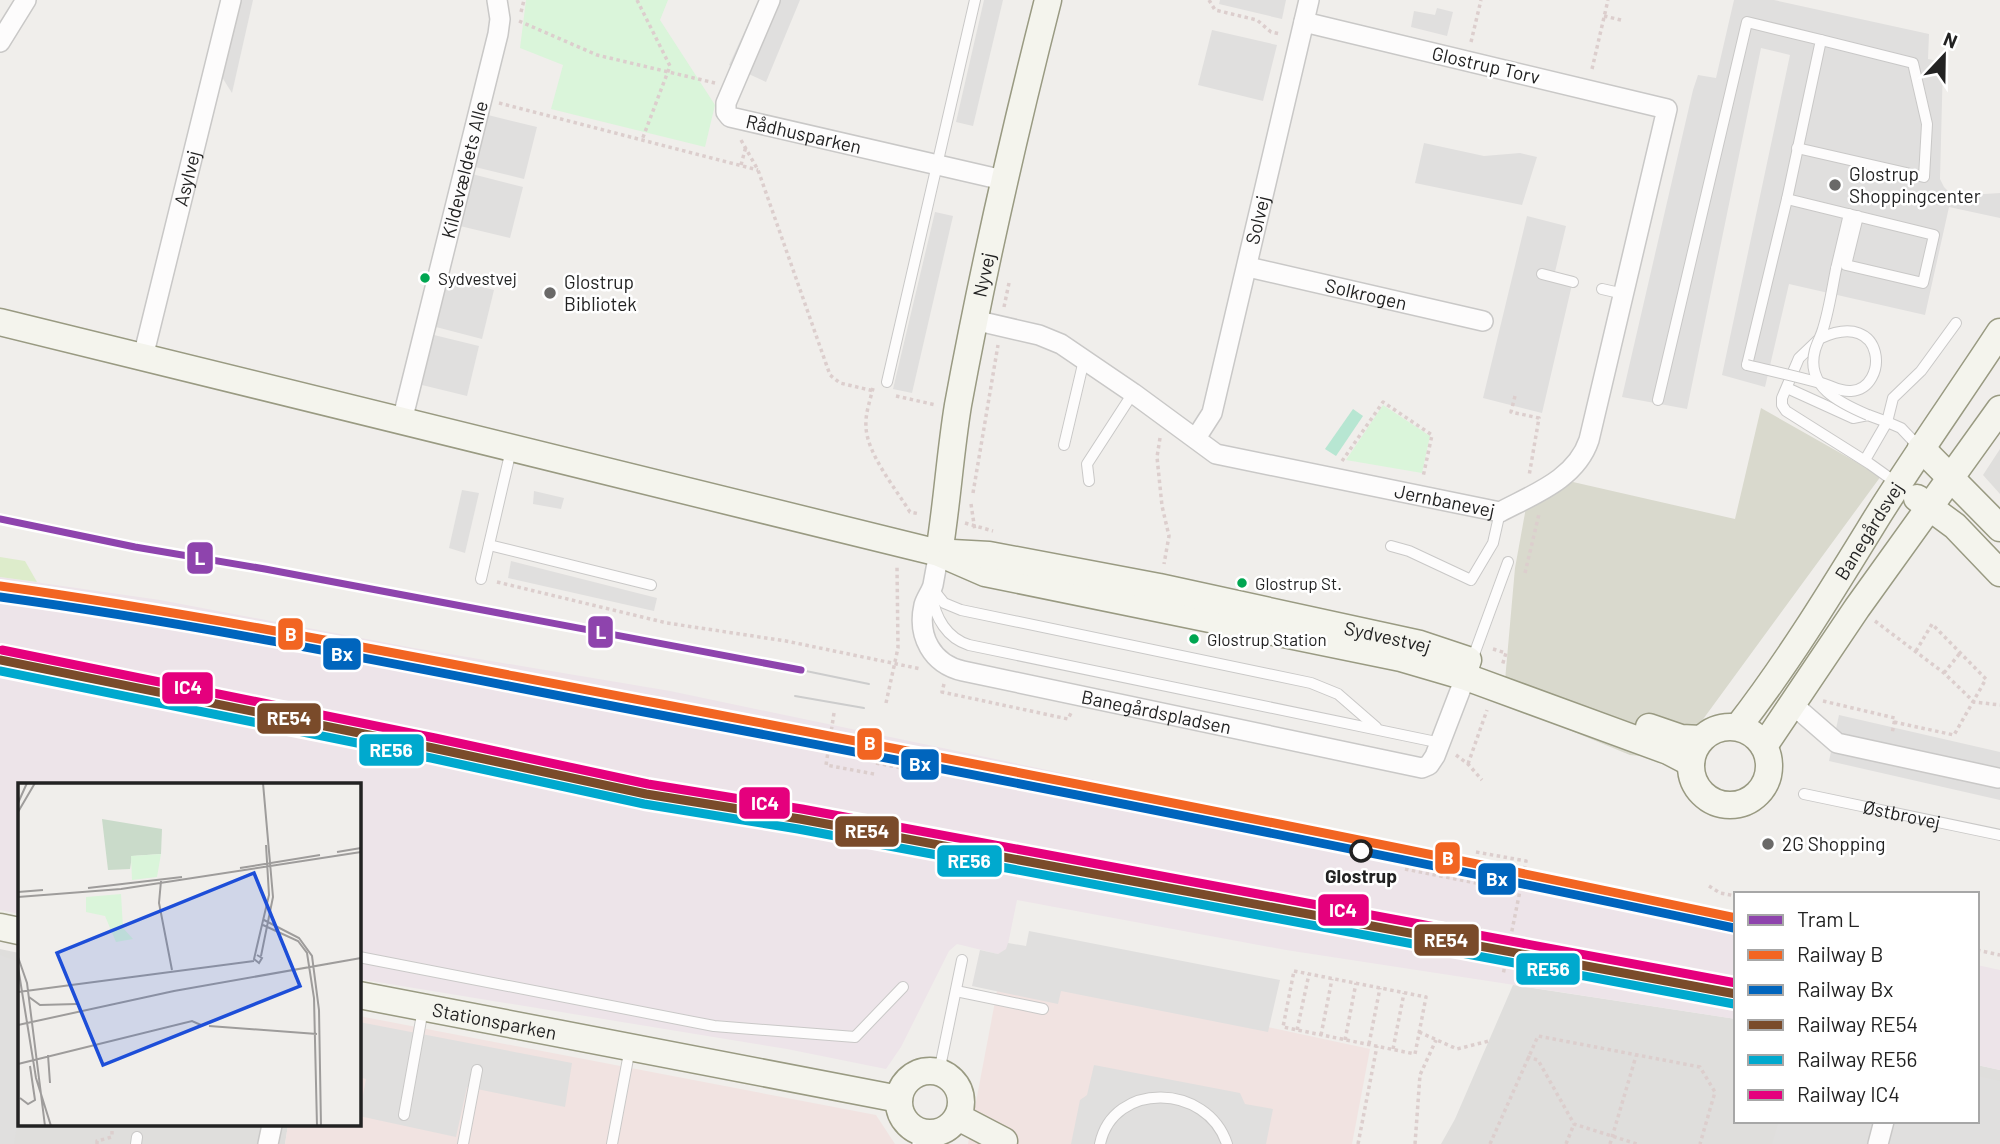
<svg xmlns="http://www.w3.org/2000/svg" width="2000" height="1144" viewBox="0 0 2000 1144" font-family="Barlow,sans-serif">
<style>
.residential{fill:#dfdedc}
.commercial{fill:#f1e3e1}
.industrial{fill:#ede4e9}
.construction{fill:#d9d9cd}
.grass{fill:#ddeccb}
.park{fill:#daf5da}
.pitch{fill:#b7e6d2}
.parking{fill:#e0dfde}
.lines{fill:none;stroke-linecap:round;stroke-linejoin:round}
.lane-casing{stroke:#c9c8c7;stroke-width:12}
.street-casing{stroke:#c9c8c7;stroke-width:22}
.secondary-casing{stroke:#999a82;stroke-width:29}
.path{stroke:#dccecd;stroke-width:3.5;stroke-dasharray:3.5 3.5;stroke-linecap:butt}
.lane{stroke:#fdfcfc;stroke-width:10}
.street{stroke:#fdfcfc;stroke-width:19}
.secondary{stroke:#f4f4ed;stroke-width:26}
.tram{stroke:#ccc;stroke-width:2}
.lane-bridge-casing{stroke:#c9c8c7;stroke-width:12;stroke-linecap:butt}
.lane-bridge{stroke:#fdfcfc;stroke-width:10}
.rail-1-casing{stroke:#fff;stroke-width:14}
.rail-2-casing{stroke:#fff;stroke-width:14}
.rail-3-casing{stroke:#fff;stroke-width:14}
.rail-4-casing{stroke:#fff;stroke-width:14}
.rail-5-casing{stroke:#fff;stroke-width:14}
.rail-1{stroke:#f26522;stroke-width:9}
.rail-2{stroke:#0065bd;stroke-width:9}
.rail-3{stroke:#7a4b2a;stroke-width:9}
.rail-4{stroke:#00a9ce;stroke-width:9}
.rail-5{stroke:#e5007d;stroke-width:9}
.tram-1-casing{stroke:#fff;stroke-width:12}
.tram-1{stroke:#8e44ad;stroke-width:7}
.poi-dot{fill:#6a6968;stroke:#fff;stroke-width:2.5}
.bus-dot{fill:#00a651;stroke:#fff;stroke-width:2.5}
.stop-dot{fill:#fff;stroke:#222;stroke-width:3.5}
.labels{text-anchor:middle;stroke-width:5;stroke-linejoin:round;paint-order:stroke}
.bus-label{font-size:17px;fill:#222;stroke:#fff;text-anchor:start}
.street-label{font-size:19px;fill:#222;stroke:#fff}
.poi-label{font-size:19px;fill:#222;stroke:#fff;text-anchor:start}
.stop-label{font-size:19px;font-weight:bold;fill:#222;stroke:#fff}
.inset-road{fill:none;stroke:#9e9c9b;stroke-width:2}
.view{fill:#1d4ed8;fill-opacity:0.15;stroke:#1d4ed8;stroke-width:3.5}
.inset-edge{fill:none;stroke:#222;stroke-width:3.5}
.line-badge{stroke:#fff;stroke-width:2.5}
.badge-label{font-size:19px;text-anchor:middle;font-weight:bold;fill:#fff}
</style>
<rect width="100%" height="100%" fill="#f0eeeb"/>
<g class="residential">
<path d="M2000 449V494L1983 475Z"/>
<path d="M0 949 19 953V1125H288L285 1144H0Z"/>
<path d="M1513 985 1736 1019V1121H1977V1065L2000 1070V1144H1441L1455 1119Z"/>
</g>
<g class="commercial">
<path d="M1001 970 1370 1049 1352 1144H968Z"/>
<path d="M359 1016 876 1115 895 1144H285L288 1125H359Z"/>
</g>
<g class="industrial">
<path d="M0 577 160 600 414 648 670 691 1736 914V1019L1286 950 1017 900 1007 949 998 954 957 944 949 951 901 1047 886 1069 787 1049 359 979V785H19V914L0 910Z"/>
<path d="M1977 965 2000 970V1070L1977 1065Z"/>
</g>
<path class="construction" d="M1761 408 1881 476 1674 759 1630 755 1503 703 1515 568 1527 502 1573 482 1735 519Z"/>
<path class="grass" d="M0 557 25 561 37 582 0 577Z"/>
<g class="park">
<path d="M526 0H668L660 20 715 105 705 147 551 109 563 65 520 48Z"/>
<path d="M1383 405 1430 436 1422 473 1346 460Z"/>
</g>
<path class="pitch" d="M1353 409 1363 416 1336 456 1325 449Z"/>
<g class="parking">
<path d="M237 0H253L232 93 220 74Z"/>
<path d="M759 0H800L766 82 729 65Z"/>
<path d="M984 0H1003L973 126 956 122Z"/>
<path d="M1220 0H1286L1282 19 1219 4Z"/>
<path d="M1734 0H1774L1929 34 1928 59 1943 62 1940 179 1944 187 1953 196 2000 193V218L1949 207 1925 315 1789 284 1765 387 1722 375 1790 55 1761 48 1687 409 1622 397 1693 90 1698 75 1716 78Z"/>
<path d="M1437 8 1453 12 1447 36 1411 27 1414 11 1435 15Z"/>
<path d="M1212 30 1277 45 1263 101 1198 85Z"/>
<path d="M488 115 537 127 524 179 475 167Z"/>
<path d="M1424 143 1484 156 1520 153 1537 157 1522 205 1415 183Z"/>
<path d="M472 174 523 187 510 238 460 226Z"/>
<path d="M935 212 953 216 912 393 893 389Z"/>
<path d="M1527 216 1566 226 1555 272 1574 276 1542 413 1483 398Z"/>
<path d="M448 278 494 290 482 339 436 327Z"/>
<path d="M434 335 479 346 467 396 422 385Z"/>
<path d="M462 490 479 493 465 553 449 548Z"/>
<path d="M534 491 564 498 561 509 533 504Z"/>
<path d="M511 561 657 598 654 611 508 578Z"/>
<path d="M1839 715 2000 752V800L1829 761Z"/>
<path d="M1029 931 1280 980 1268 1032 1061 991 1058 1004 972 986 980 950 998 954 1006 949 1008 943 1026 946Z"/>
<path d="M0 955 19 962V1115L14 1144H0Z"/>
<path d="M359 1022 572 1063 565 1107 467 1087 456 1137 359 1116 366 1079 359 1077Z"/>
<path d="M1094 1065 1240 1093 1245 1104 1273 1109 1266 1144H1071L1080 1100 1087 1095Z"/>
<path d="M1977 1076 2000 1081V1144H1772L1779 1121H1861L1868 1123 1869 1121H1977Z"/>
</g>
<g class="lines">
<defs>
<g id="lane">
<path d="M1797 148 1924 177 1927 124 1913 63 1821 40"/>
<path d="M1787 199 1934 235 1923 283 1846 265 1858 216"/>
<path d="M1836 269 1849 214"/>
<path d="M1542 274 1573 282"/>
<path d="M1602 289 1624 294"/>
<path d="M1819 339 1799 358 1782 398V405L1786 411 1870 464 1898 484"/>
<path d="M887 382 975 0"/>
<path d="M1787 388 1853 418 1868 415 1887 422 1901 428 1919 447"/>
<path d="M1658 400 1747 22 1821 40 1787 199 1747 365"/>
<path d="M1064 445 1084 360"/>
<path d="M1865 460 1887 422 1893 398 1921 371 1956 323"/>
<path d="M1089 481 1087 464 1133 393"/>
<path d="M489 545 651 585"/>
<path d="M1391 546 1409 551 1471 580 1493 543 1500 512"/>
<path d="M481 579 511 450"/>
<path d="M932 588 944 603 961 610 1311 683 1338 694 1376 727"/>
<path d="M932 595C935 618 947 638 969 645L1441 743"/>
<path d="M1472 660 1508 562"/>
<path id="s1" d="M1804 794 2000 835"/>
<path d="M359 957 714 1026 855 1037 903 987"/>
<path d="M956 991 1043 1009"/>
<path d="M939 1072 962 960"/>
<path d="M404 1115 423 1009"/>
<path d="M136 1144 137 1137"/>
<path d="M463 1144 477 1070"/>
<path d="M612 1144 630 1048"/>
<path d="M1100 1144C1113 1081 1207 1083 1227 1144"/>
</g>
<g id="street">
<path id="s2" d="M770 0 726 103V112L730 117 1003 180"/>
<path d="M0 42 26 0"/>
<path id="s3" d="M1248 267 1483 321"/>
<path id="s4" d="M974 320 1039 335 1061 344 1133 393 1216 454 1500 512C1534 494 1576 479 1589 440L1667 109 1304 22"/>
<path id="s5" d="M143 357 231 0"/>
<path id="s6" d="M402 421 498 34 500 19 497 0"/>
<path id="s7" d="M1196 438 1212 413 1309 0"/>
<path id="s8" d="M939 553C937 563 935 574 933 585 931 592 926 598 924 605 917 636 932 664 963 671L1422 768 1429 765 1435 756 1470 665"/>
<path d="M1791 703 1837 743 1998 778"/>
<path d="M268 1144 272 1125"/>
<path d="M922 1144 924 1133"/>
<path d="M1878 1144 1884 1121"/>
</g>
<g id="secondary">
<path d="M0 322 939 553 985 573 1401 658 1466 677 1668 751 1691 763"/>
<path d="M1921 448 2000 528"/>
<path d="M1917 498 1955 526 2000 573"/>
<path id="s9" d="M939 553C947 504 950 454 958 405 983 269 1014 134 1048 0"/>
<path id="s10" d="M952 553 989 555 1159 587 1420 644 1468 660"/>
<circle cx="1730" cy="766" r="39"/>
<path d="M1649 727 1681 738 1701 739"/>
<path id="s11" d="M1738 727C1790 660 1834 587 1879 514 1918 452 1960 393 2000 332"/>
<path d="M1764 746 1857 608 2000 409"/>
<path d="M0 927 19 931"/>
<path id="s12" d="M359 995 899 1099"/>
<circle cx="930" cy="1102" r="31"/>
<path d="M958 1117 1004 1141"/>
</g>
</defs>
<use href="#lane" class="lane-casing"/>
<use href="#street" class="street-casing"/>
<use href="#secondary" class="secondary-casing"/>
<g class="path">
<path d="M637 0 670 66 642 140"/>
<path d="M1209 0 1215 10 1257 20 1271 32 1280 34"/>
<path d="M521 12 524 0"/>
<path d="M1604 16 1621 20"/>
<path d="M519 21 597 55 715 83"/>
<path d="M1471 42 1481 0"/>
<path d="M1592 69 1608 0"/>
<path d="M499 103 758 170"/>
<path d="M741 140 758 170 830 375 840 383 874 391"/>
<path d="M741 165 746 146"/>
<path d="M1004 307 1009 283"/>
<path d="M873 388C870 401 865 414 866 427 867 454 896 489 910 512L920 514"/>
<path d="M896 396 936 405"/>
<path d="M1515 396 1511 412 1539 418 1529 476"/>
<path d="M1160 438 1157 457 1162 506 1169 536 1164 564"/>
<path d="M1342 461 1383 402 1432 435 1423 477"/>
<path d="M973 493 998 345"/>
<path d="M971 504 975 531"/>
<path d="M965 523 993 531"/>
<path d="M1525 573 1539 514"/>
<path d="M497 582 667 623 786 641 921 669"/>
<path d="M1875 621 1944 673 1974 702 2000 705"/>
<path d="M1493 649 1506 653 1502 666"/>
<path d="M1944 673 1960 653"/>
<path d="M944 684 942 692 1068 719 1071 713"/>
<path d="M1823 701 1895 718 1892 734"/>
<path d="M886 703 898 648 897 566"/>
<path d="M834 713 826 765 874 774"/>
<circle cx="1730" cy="765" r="48"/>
<path d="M1894 722 1954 735 1986 679 1932 624 1916 651"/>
<path d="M1456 755 1468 764 1482 780"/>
<path d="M876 763 922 772"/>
<path d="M1468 764 1487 710"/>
<path d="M1476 852 1526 861 1503 975"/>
<path d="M1405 869 1491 886"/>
<path d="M1709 886 1720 893 1736 896"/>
<path d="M1437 922 1483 930"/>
<path d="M1977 950 2000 955"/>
<path d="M1294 971 1426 997 1415 1054 1283 1027Z"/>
<path d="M1297 1030 1309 974"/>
<path d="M1419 1032 1457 1049 1489 1041"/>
<path d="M1321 1035 1332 979"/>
<path d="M1345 1040 1356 983"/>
<path d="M1369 1044 1380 988"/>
<path d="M1393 1049 1404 993"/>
<path d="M1527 1057 1538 1060 1574 1124 1637 1144"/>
<path d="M97 1144V1141L112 1137V1125"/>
<path d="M1358 1144 1377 1046"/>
<path d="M1415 1144 1420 1075 1436 1040"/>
<path d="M1490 1144 1538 1036 1700 1067 1715 1092 1700 1144"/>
<path d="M1566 1144 1574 1124"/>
<path d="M1610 1144 1636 1056"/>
</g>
<use href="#lane" class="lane"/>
<use href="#street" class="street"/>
<use href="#secondary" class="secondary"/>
<g class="tram">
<path d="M801 670 869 684"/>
<path d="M795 696 864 708"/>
</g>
<defs>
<g id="lane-bridge">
<path d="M1836 269C1832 289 1829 310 1823 329 1821 336 1817 343 1815 350 1805 387 1840 403 1868 415"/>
<path d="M1747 365C1771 371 1796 376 1820 383 1831 385 1839 392 1851 391 1889 389 1887 308 1821 338"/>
</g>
</defs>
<use href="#lane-bridge" class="lane-bridge-casing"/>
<use href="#lane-bridge" class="lane-bridge"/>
<defs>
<path id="rail-1" d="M0 586C220 617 438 662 656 703 1016 771 1377 842 1736 918"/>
<path id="rail-2" d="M0 597C220 627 437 673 655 714 1015 782 1375 852 1734 928"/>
<path id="rail-3" d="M0 660 433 748 646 794 800 819 1736 994"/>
<path id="rail-4" d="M0 671 431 758 644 804 798 829 1734 1004"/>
<path id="rail-5" d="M2 650 435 738 648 784 802 809 1736 983"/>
</defs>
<use href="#rail-1" class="rail-1-casing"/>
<use href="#rail-2" class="rail-2-casing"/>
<use href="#rail-3" class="rail-3-casing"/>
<use href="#rail-4" class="rail-4-casing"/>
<use href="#rail-5" class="rail-5-casing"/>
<use href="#rail-1" class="rail-1"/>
<use href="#rail-2" class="rail-2"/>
<use href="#rail-3" class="rail-3"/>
<use href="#rail-4" class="rail-4"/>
<use href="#rail-5" class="rail-5"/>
<defs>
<path id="tram-1" d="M0 519 135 547 265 569 801 670"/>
</defs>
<use href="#tram-1" class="tram-1-casing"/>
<use href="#tram-1" class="tram-1"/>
</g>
<g class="poi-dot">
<circle cx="1835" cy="185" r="7"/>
<circle cx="550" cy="293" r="7"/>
<circle cx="1768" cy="844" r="7"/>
</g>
<g class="bus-dot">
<circle cx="425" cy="278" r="6"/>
<circle cx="1242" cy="583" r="6"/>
<circle cx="1194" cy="639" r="6"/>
</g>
<circle class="stop-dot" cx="1361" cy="851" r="10"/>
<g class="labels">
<g class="bus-label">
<text x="438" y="285">Sydvestvej</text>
<text x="1255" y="590">Glostrup St.</text>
<text x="1207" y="646">Glostrup Station</text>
</g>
<g class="street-label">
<text transform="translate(1486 65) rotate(13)" y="7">Glostrup Torv</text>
<text dy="7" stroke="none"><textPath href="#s2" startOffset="203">Rådhusparken</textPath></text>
<text dy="7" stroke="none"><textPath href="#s6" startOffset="259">Kildevældets Alle</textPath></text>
<text dy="7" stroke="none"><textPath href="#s5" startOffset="184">Asylvej</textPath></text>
<text dy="7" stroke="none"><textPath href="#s7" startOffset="228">Solvej</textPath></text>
<text dy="7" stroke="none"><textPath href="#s9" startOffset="282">Nyvej</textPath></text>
<text dy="7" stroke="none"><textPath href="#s3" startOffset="121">Solkrogen</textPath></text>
<text dy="7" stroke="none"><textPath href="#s4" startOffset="514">Jernbanevej</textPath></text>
<text dy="7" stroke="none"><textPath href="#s11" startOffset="236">Banegårdsvej</textPath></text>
<text dy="7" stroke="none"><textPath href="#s10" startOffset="444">Sydvestvej</textPath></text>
<text dy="7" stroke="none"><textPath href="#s8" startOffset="338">Banegårdspladsen</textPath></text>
<text dy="7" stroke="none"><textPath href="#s1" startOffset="100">Østbrovej</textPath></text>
<text dy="7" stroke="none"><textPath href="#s12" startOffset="138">Stationsparken</textPath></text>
</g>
<g class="poi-label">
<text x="1849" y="181">Glostrup<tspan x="1849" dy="22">Shoppingcenter</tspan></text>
<text x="564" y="289">Glostrup<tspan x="564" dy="22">Bibliotek</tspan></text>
<text x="1782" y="851">2G Shopping</text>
</g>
<g class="stop-label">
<text x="1361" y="883">Glostrup</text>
</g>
</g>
<g transform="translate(18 783)">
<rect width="343" height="343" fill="#f0eeeb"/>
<path d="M84 36 144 46 143 71 114 73 112 86 90 87Z" fill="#cadbca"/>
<path d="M143 71 139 94 114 97 113 73ZM103 111 105 145 115 156 98 159 87 133 68 129V114Z" fill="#daf5da"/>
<path class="inset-road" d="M0 20 9 0M0 29 17 0M319 69 343 65M222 85 302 72M143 98 141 120 154 187M70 105 164 94M0 109 25 107M0 114 103 106 343 69M246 137 281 155 294 173 301 227 303 343M245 142 280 158 289 170 296 215 299 343M239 172 244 175 241 180 236 176 251 112 248 62M243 173 255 114 245 0M0 174 9 200 27 343M0 184 18 295 33 343M0 209 236 178M11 214 22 222 59 221M0 242 156 208 343 175M191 243 299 251M30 272 32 300M0 281 174 238 183 242M2 315 10 321 17 317 12 283"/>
<path class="view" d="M236 90 282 203 85 282 39 170Z"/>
<rect width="343" height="343" class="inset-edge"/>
</g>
<g class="line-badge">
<rect x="186" y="541" width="28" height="34" rx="7" fill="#8e44ad"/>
<rect x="587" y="615" width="27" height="34" rx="7" fill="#8e44ad"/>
<rect x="277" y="617" width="27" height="34" rx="7" fill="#f26522"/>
<rect x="322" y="637" width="40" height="34" rx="7" fill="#0065bd"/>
<rect x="161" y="671" width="53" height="34" rx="7" fill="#e5007d"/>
<rect x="256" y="702" width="66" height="33" rx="7" fill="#7a4b2a"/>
<rect x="856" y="727" width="27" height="34" rx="7" fill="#f26522"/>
<rect x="358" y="733" width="67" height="34" rx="7" fill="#00a9ce"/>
<rect x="900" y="748" width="40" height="33" rx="7" fill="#0065bd"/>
<rect x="738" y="786" width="53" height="34" rx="7" fill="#e5007d"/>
<rect x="834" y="815" width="66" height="33" rx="7" fill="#7a4b2a"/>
<rect x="1434" y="841" width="27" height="34" rx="7" fill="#f26522"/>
<rect x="936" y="844" width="67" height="34" rx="7" fill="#00a9ce"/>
<rect x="1477" y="862" width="40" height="34" rx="7" fill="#0065bd"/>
<rect x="1317" y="893" width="53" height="34" rx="7" fill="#e5007d"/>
<rect x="1413" y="923" width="67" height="34" rx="7" fill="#7a4b2a"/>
<rect x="1515" y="952" width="66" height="34" rx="7" fill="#00a9ce"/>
</g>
<g class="badge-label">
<text x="200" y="565">L</text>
<text x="601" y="639">L</text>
<text x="291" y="641">B</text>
<text x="342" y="661">Bx</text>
<text x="188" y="694">IC4</text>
<text x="289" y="725">RE54</text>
<text x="870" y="750">B</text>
<text x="391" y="757">RE56</text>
<text x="920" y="771">Bx</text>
<text x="765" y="810">IC4</text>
<text x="867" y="838">RE54</text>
<text x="1448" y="865">B</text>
<text x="969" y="868">RE56</text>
<text x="1497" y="886">Bx</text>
<text x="1343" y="917">IC4</text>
<text x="1446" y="947">RE54</text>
<text x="1548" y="976">RE56</text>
</g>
<rect x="1734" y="892" width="245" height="231" fill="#ffffff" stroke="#a7a7a7" stroke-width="2"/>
<rect x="1748" y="915" width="35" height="10" fill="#8e44ad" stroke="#a7a7a7" stroke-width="2"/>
<text x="1797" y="927" font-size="21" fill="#222222">Tram L</text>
<rect x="1748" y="950" width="35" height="10" fill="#f26522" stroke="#a7a7a7" stroke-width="2"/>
<text x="1797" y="962" font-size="21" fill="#222222">Railway B</text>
<rect x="1748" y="985" width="35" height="10" fill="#0065bd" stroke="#a7a7a7" stroke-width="2"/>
<text x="1797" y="997" font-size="21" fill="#222222">Railway Bx</text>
<rect x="1748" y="1020" width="35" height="10" fill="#7a4b2a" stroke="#a7a7a7" stroke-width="2"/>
<text x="1797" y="1032" font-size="21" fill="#222222">Railway RE54</text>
<rect x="1748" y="1055" width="35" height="10" fill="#00a9ce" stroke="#a7a7a7" stroke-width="2"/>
<text x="1797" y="1067" font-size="21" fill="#222222">Railway RE56</text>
<rect x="1748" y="1090" width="35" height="10" fill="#e5007d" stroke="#a7a7a7" stroke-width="2"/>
<text x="1797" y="1102" font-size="21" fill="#222222">Railway IC4</text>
<g transform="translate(1944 56) rotate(22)" stroke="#ffffff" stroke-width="5" paint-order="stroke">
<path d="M0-5L12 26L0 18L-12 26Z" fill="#222222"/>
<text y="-10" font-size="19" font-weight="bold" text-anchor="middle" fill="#222222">N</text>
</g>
</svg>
